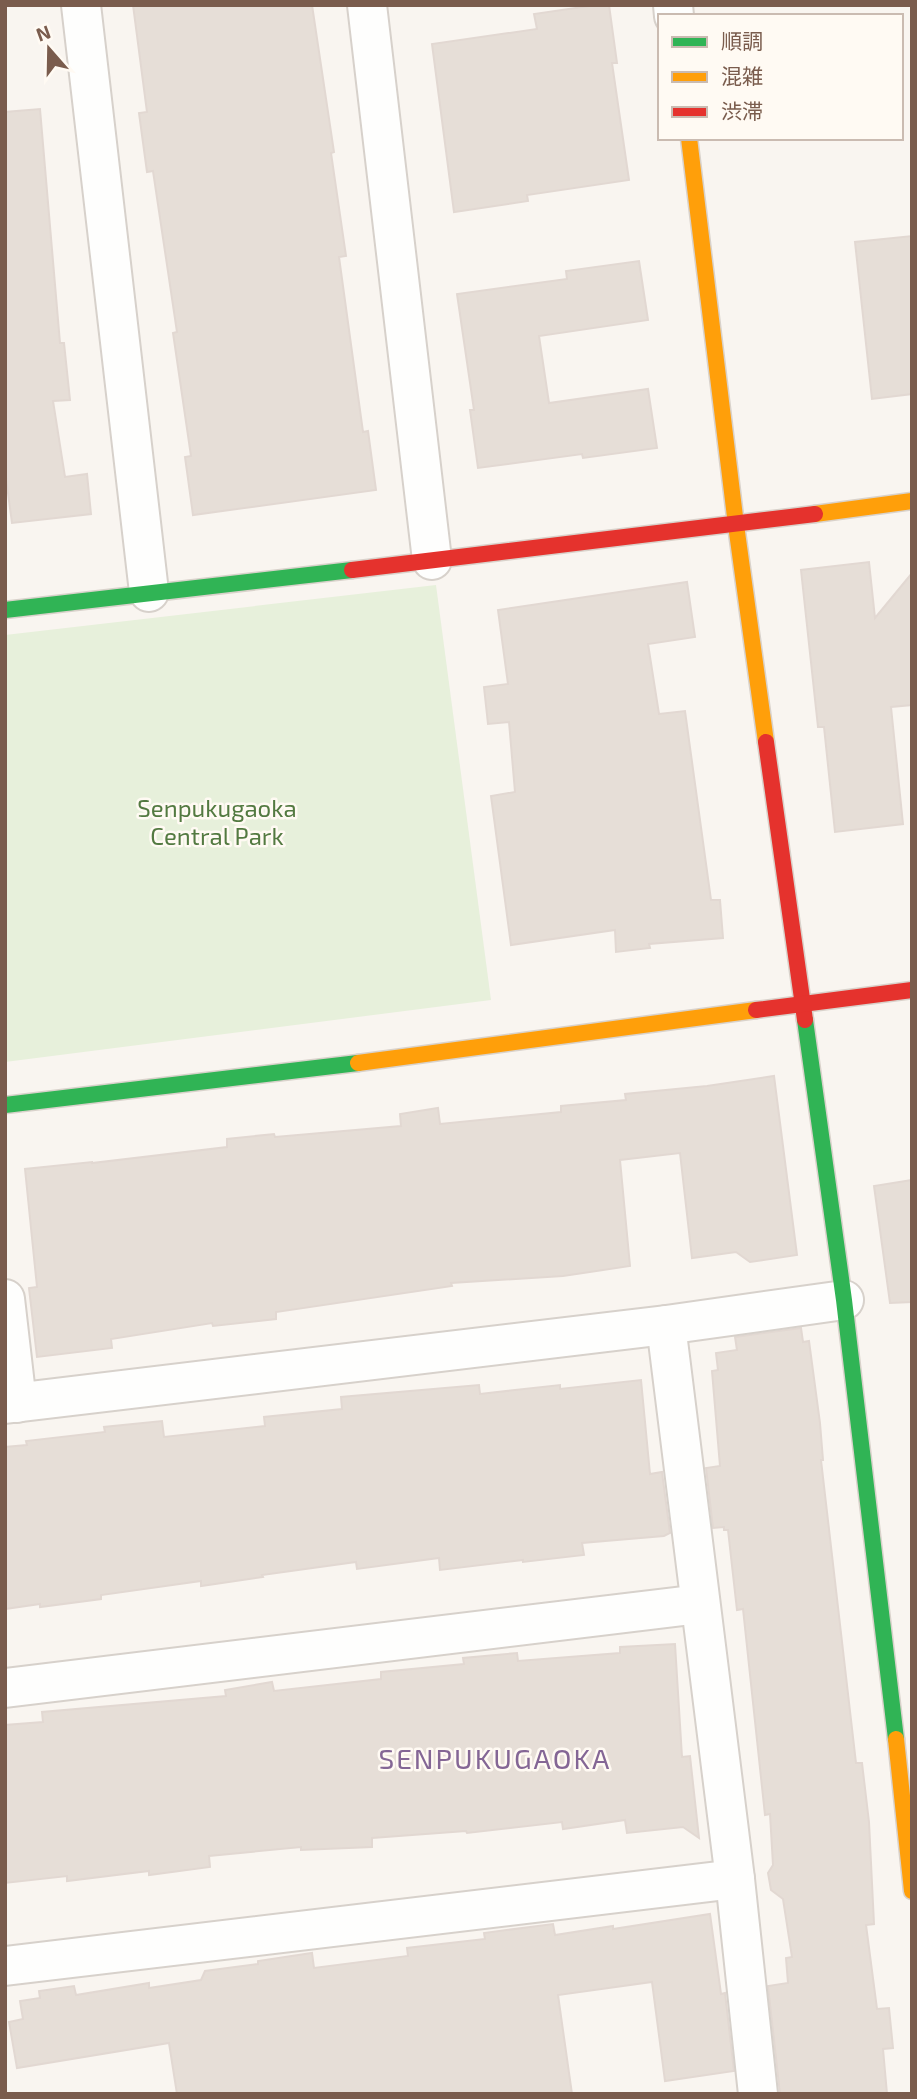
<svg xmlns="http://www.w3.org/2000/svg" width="917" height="2099" viewBox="0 0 917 2099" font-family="'Exo 2','Noto Sans JP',sans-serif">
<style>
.green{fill:#e7f0db}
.building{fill:#e6ded7;stroke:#e2d8d2;stroke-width:2}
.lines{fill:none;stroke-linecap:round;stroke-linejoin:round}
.street-casing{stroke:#d7d1cb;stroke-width:42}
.fast-casing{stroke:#d9d2cb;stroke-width:19}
.slow-casing{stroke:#d9d2cb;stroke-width:19}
.jam-casing{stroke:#d9d2cb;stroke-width:19}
.street{stroke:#fefefd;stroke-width:38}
.fast{stroke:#30b455;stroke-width:16}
.slow{stroke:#ff9f0a;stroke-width:16}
.jam{stroke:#e5322d;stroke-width:16}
.labels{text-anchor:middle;stroke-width:5;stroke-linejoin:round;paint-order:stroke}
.park-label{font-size:24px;fill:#537a41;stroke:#fffaf3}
.quarter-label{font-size:28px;letter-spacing:2px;fill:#846695;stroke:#fffaf3}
</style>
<rect width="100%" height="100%" fill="#f9f5f0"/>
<path class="green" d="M436 585 491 1000 5 1062V635Z"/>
<g class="building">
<path d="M133 5H312L334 152 331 153 346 256 339 257 363 432 368 431 376 490 193 515 185 457 191 456 173 333 177 332 153 171 147 172 139 113 147 112Z"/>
<path d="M596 5H609L617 63H612L629 180 527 195 528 201 454 212 432 44 537 29 534 14Z"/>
<path d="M40 109 60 343H64L70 400 53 401 65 477 87 474 91 514 12 523 5 471V112Z"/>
<path d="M912 236V394L872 399 855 242Z"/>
<path d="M639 261 648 320 539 336 549 403 648 389 657 448 583 458 582 454 478 468 470 410H474L457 294 567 279 566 271Z"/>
<path d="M869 562 875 618 912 573V705L891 707 903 824 835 832 824 727H818L801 570Z"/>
<path d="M687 582 695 637 648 644 659 714 685 711 711 900H720L723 938 649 944 650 948 616 952 615 930 511 945 491 796 515 792 509 722 488 724 484 687 508 684 498 610Z"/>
<path d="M774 1076 797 1255 750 1262 736 1252 692 1258 680 1153 620 1160 630 1266 563 1276 451 1283 452 1286 276 1312V1319L213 1326 212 1323 111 1339 112 1348 37 1357 29 1288 37 1287 25 1169 92 1162V1163L227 1147V1139L274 1134 275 1137 401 1126 400 1114 438 1108 440 1124 561 1112V1106L626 1100 625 1094 707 1086Z"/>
<path d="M912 1180V1302L890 1303 874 1186Z"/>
<path d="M801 1328 803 1342 809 1341 820 1423 823 1460H821L856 1763H862L869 1822 874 1924 866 1925 877 2009 889 2008 893 2048 883 2049 887 2094H780L768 1986 788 1983 786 1958 792 1957 783 1899 771 1890 768 1873 773 1865 770 1814 765 1815 743 1609 737 1610 728 1530H724V1527L713 1528 706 1468 720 1466 712 1371 718 1370 716 1353 737 1350 735 1337Z"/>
<path d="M641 1380 650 1474 662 1472 670 1533 664 1536 582 1543 584 1555 523 1562V1560L440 1570 439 1558 357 1569 356 1562 262 1575 263 1577 201 1586V1581L101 1595V1599L40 1607V1604L5 1609V1447L27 1445 26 1441 105 1432 104 1427 162 1421 164 1437 265 1426 264 1417 342 1409 341 1397 479 1385 480 1394 560 1385V1389Z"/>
<path d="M675 1644 682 1757 690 1756 699 1838 683 1827 627 1833 625 1820 563 1829 562 1822 467 1833 466 1831 372 1838V1847L301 1850V1847L209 1856 210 1867 149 1875V1871L67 1881V1876L5 1883V1725L43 1722 42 1712 226 1696 225 1690 272 1682 274 1691 381 1679V1672L464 1664 463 1658 517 1653 518 1661 620 1653V1647Z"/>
<path d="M710 1914 721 1994 725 1993 734 2071 665 2081 652 1982 558 1995 572 2094H177L169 2043 17 2068 9 2022 23 2019 20 2001 40 1998 39 1991 74 1986 76 1995 149 1983V1988L201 1980 205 1971 258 1964V1961L312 1953 314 1968 408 1956 407 1948 485 1939 484 1933 553 1924 555 1935 613 1926V1929Z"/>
</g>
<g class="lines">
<defs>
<g id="street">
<path d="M81 5 149 592"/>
<path d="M367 5 432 560"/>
<path d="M673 5 674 16"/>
<path d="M5 1299 17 1403"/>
<path d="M666 1325 735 1879 758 2094"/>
<path d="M5 1404 666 1325 844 1300"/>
<path d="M5 1688 700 1604"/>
<path d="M5 1966 735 1879"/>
</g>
<g id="fast">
<path d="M5 610 352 570"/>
<path d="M805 1020 844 1300 896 1739"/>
<path d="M5 1105 358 1063"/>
</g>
<g id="slow">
<path d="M689 138 736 525 766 742"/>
<path d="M815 514 912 501"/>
<path d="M358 1063 756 1010"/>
<path d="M896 1739 912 1891"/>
</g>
<g id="jam">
<path d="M352 570 815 514"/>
<path d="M766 742 805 1020"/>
<path d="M756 1010 912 990"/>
</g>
</defs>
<use href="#street" class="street-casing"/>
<use href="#fast" class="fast-casing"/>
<use href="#slow" class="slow-casing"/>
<use href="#jam" class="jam-casing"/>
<use href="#street" class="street"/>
<use href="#fast" class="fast"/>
<use href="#slow" class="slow"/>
<use href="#jam" class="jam"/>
</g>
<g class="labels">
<g class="park-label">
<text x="217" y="817">Senpukugaoka<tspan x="217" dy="28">Central Park</tspan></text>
</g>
<g class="quarter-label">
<text x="495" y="1769">SENPUKUGAOKA</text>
</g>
</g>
<rect width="917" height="2099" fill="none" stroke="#7a5c4d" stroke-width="14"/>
<rect x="658" y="14" width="245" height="126" fill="#fffaf3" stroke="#cabbb1" stroke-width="2"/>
<rect x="672" y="37" width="35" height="10" fill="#30b455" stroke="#cabbb1" stroke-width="2"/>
<text x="721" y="49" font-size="21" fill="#7a5c4d">順調</text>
<rect x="672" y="72" width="35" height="10" fill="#ff9f0a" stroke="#cabbb1" stroke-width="2"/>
<text x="721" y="84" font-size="21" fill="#7a5c4d">混雑</text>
<rect x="672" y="107" width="35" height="10" fill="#e5322d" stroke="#cabbb1" stroke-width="2"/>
<text x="721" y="119" font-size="21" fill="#7a5c4d">渋滞</text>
<g transform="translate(49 49) rotate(340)" stroke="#fffaf3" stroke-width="5" paint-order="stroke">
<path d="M0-5L12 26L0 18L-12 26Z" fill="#7a5c4d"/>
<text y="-10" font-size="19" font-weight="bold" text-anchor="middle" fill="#7a5c4d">N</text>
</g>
</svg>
